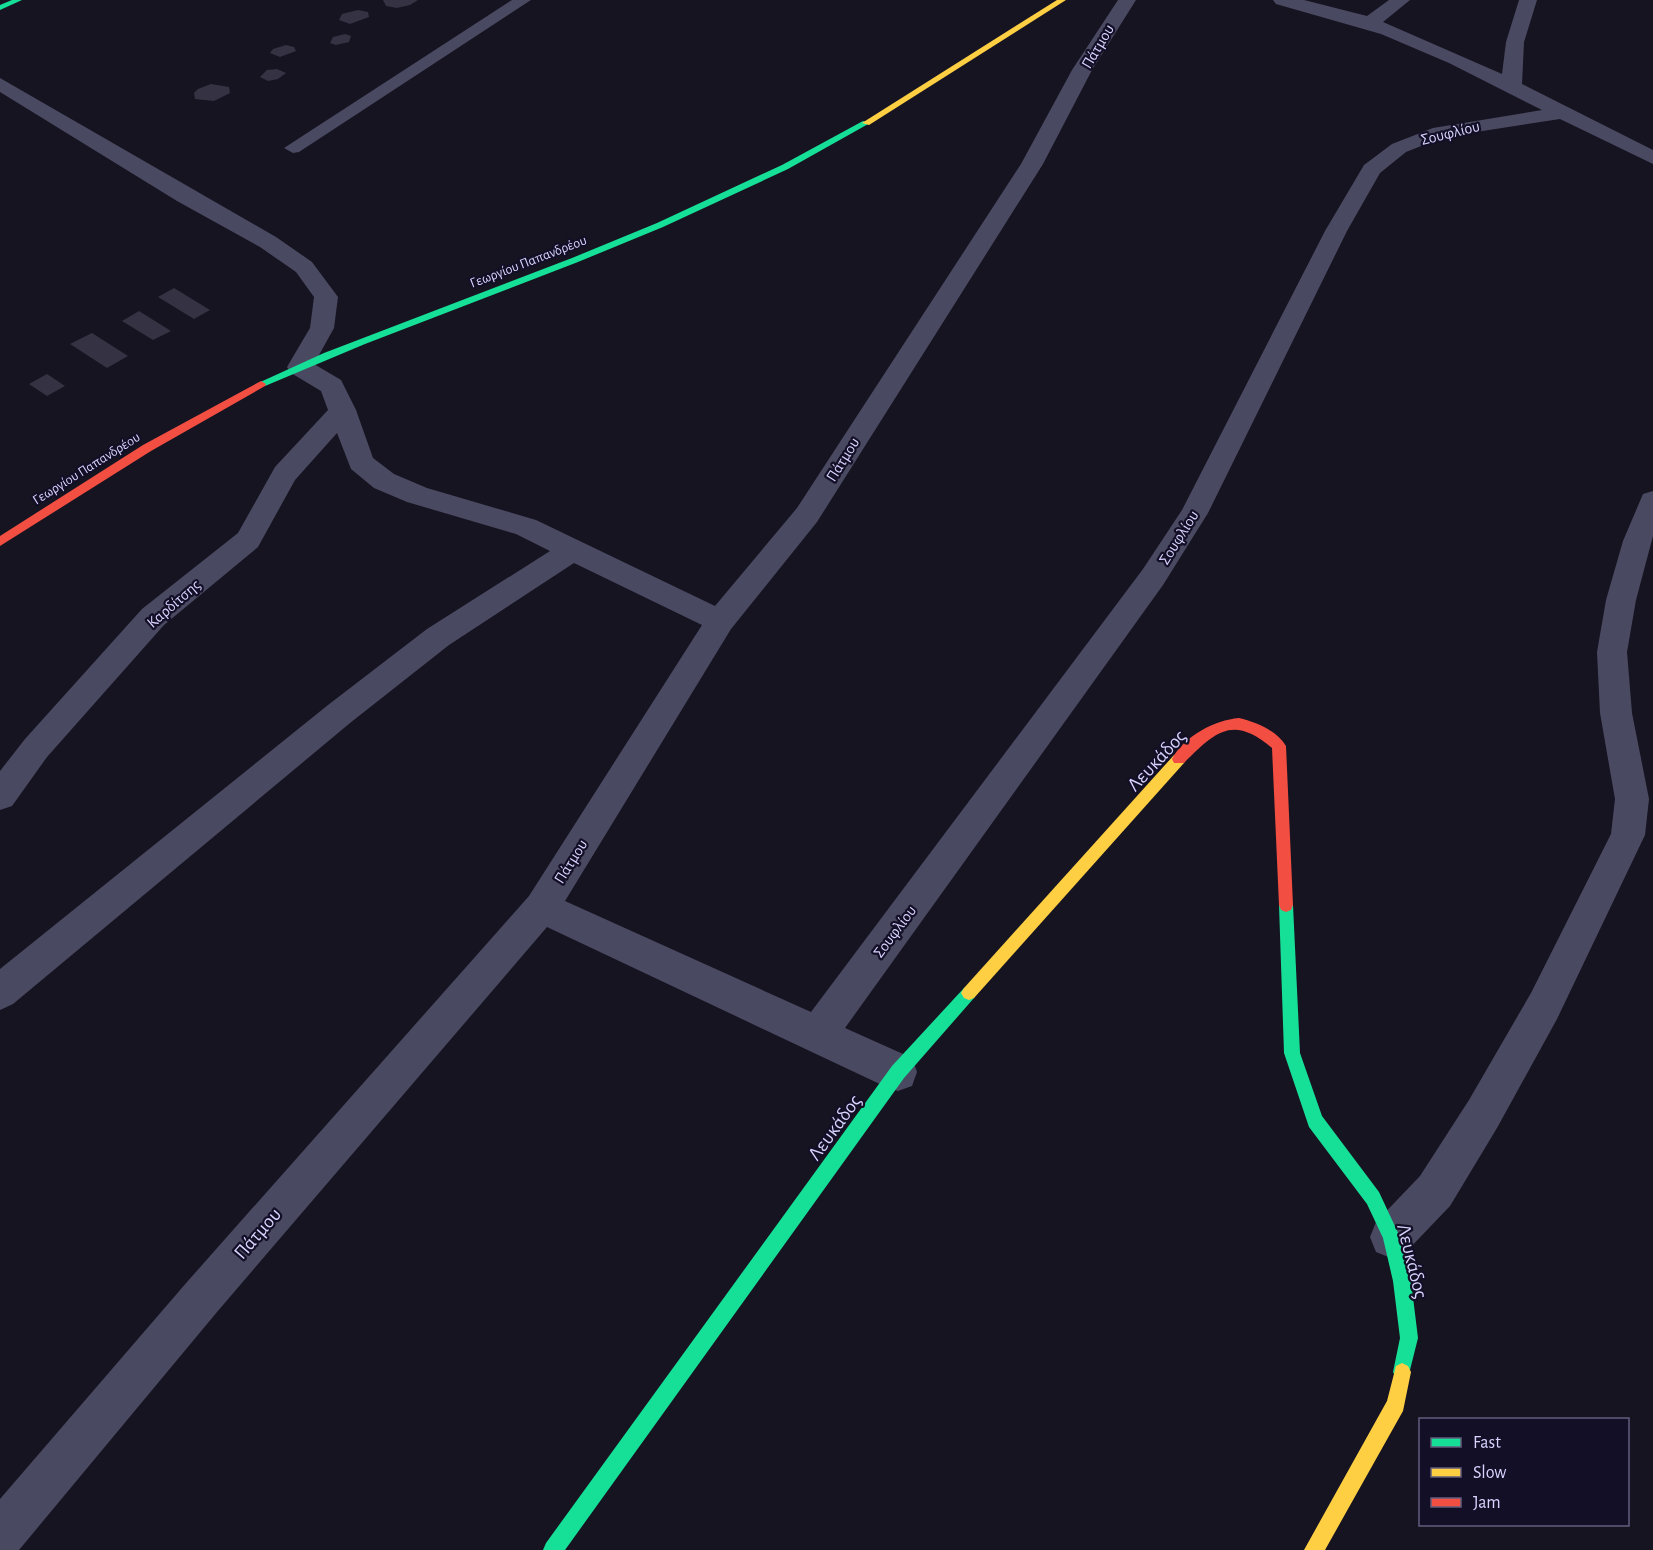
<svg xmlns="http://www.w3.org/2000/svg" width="1653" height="1550" viewBox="0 0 1653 1550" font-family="'Alegreya Sans',sans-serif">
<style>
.building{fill:#343243}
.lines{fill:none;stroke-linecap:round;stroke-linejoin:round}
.lane{fill:#4a4962;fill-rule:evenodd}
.street{fill:#4a4962;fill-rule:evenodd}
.fast{fill:#16e098;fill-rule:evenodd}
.slow{fill:#ffcf43;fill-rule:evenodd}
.jam{fill:#f24e42;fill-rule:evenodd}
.labels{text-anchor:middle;stroke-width:4.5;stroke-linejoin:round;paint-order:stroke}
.far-street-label{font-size:14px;fill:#d9d4ff;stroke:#130f26}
.street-label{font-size:16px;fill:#d9d4ff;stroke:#130f26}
.near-street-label{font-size:20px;fill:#d9d4ff;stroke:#130f26}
</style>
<rect width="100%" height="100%" fill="#161421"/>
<g class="building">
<path d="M383 0H418L410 5 397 8 386 6Z"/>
<path d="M358 10 368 12 369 17 350 24 339 20 342 14Z"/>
<path d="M345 34 351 36 349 42 336 45 330 43 333 37Z"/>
<path d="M286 45 294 47 296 51 280 57 270 53 273 49Z"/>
<path d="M277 69 286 73 278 79 268 81 260 77 267 70Z"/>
<path d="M211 84 229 87 230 93 214 101 195 99 194 93 198 89Z"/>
<path d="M174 288 210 310 194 319 158 297Z"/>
<path d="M139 311 171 331 153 340 122 321Z"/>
<path d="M92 333 128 356 107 368 70 344Z"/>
<path d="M47 374 65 386 47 396 29 384Z"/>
</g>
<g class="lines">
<path class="lane" d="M512 0H531L299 152 293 153 284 148Z"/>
<g class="street">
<path d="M1118 0H1136L1092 70 1043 164 817 522 731 629 565 901 811 1012 1143 569 1182 510 1325 231 1364 165 1392 144 1433 128 1542 110 1449 63 1381 34 1276 4 1273 0H1304L1367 16 1389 0H1410L1383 22 1502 74 1506 42 1519 0H1537L1524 42 1522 84 1653 150V164L1560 119 1444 137 1406 152 1380 173 1347 231 1208 513 1163 585 845 1028 912 1058 917 1072 912 1086 898 1091 884 1086 547 927 217 1312 19 1550H0V1499L187 1282 529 896 702 625 574 563 449 645 350 723 13 1004 0 1010V969L328 705 427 629 550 551 516 534 407 502 374 488 351 469 337 433 295 480 258 547 164 625 47 757 12 806 0 810V771L25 739 142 609 238 533 275 467 328 410 321 391 291 373 287 367 310 328 314 297 296 272 260 247 177 201 0 92V78L276 237 312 262 338 297 334 328 314 364 341 380 356 410 373 458 394 474 427 488 536 520 715 606 797 508 1021 164 1072 70Z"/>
<path d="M1653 491V536L1636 600 1627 652 1632 713 1649 799 1645 835 1557 1019 1497 1128 1450 1206 1406 1252 1391 1258 1376 1252 1370 1237 1376 1222 1420 1176 1469 1100 1531 993 1611 834 1615 799 1600 713 1597 652 1606 600 1623 541 1643 494Z"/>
</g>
<g class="fast">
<path d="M12 0H22L0 10V5Z"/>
<path d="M863 121 870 123 788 169 663 227 578 262 365 344 265 386H257L256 384 324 353 572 258 657 223 782 165Z"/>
<path d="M1286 898 1291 900 1293 905 1300 1053 1322 1116 1379 1192 1400 1237 1411 1281 1418 1338 1408 1378 1402 1381 1396 1378 1393 1372 1400 1338 1393 1281 1383 1238 1367 1204 1309 1127 1284 1053 1279 905 1281 900Z"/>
<path d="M969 986 974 988 977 993 974 998 904 1078 565 1550H543L546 1543 892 1066 964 988Z"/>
</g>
<g class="slow">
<path d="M1057 0H1066L869 125 862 123Z"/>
<path d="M1179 753 1184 755 1186 759 1184 763 974 998 969 1000 964 998 961 993 964 988 1174 755Z"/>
<path d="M1402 1363 1408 1366 1411 1372 1403 1411 1325 1550H1304L1387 1401 1396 1366Z"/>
</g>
<g class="jam">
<path d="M261 381 266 384 265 386 151 451 0 546V536L143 445Z"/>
<path d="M1239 718C1256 722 1276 730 1286 746L1293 905 1291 910 1286 912 1281 910 1279 905 1272 748C1233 715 1216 731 1184 763H1174L1172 759C1184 736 1215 720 1239 718Z"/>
</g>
</g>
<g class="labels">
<g class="far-street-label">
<text transform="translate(528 261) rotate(-21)" y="5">Γεωργίου Παπανδρέου</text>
<text transform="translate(86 468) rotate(-32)" y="5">Γεωργίου Παπανδρέου</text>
</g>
<g class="street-label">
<text transform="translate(1097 46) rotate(-59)" y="6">Πάτμου</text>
<text transform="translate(1450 132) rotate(-14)" y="6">Σουφλίου</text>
<text transform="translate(842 459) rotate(-58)" y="6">Πάτμου</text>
<text transform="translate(1178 537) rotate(-58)" y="6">Σουφλίου</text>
<text transform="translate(173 603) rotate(-41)" y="6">Καρδίτσης</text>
<text transform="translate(570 861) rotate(-58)" y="6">Πάτμου</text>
<text transform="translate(894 931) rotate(-53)" y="6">Σουφλίου</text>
</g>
<g class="near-street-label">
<text transform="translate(1156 760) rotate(-47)" y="7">Λευκάδος</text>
<text transform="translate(834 1127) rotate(-54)" y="7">Λευκάδος</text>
<text transform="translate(257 1233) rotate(-49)" y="7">Πάτμου</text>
<text transform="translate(1413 1261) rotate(76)" y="7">Λευκάδος</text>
</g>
</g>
<rect x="1419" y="1418" width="210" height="108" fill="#130f26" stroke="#625e7d" stroke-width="1.5"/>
<rect x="1431" y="1438" width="30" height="9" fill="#16e098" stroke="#625e7d" stroke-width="1.5"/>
<text x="1473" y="1448" font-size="18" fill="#d9d4ff">Fast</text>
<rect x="1431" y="1468" width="30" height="9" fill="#ffcf43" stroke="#625e7d" stroke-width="1.5"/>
<text x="1473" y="1478" font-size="18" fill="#d9d4ff">Slow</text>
<rect x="1431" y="1498" width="30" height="9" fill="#f24e42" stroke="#625e7d" stroke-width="1.5"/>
<text x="1473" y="1508" font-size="18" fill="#d9d4ff">Jam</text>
</svg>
